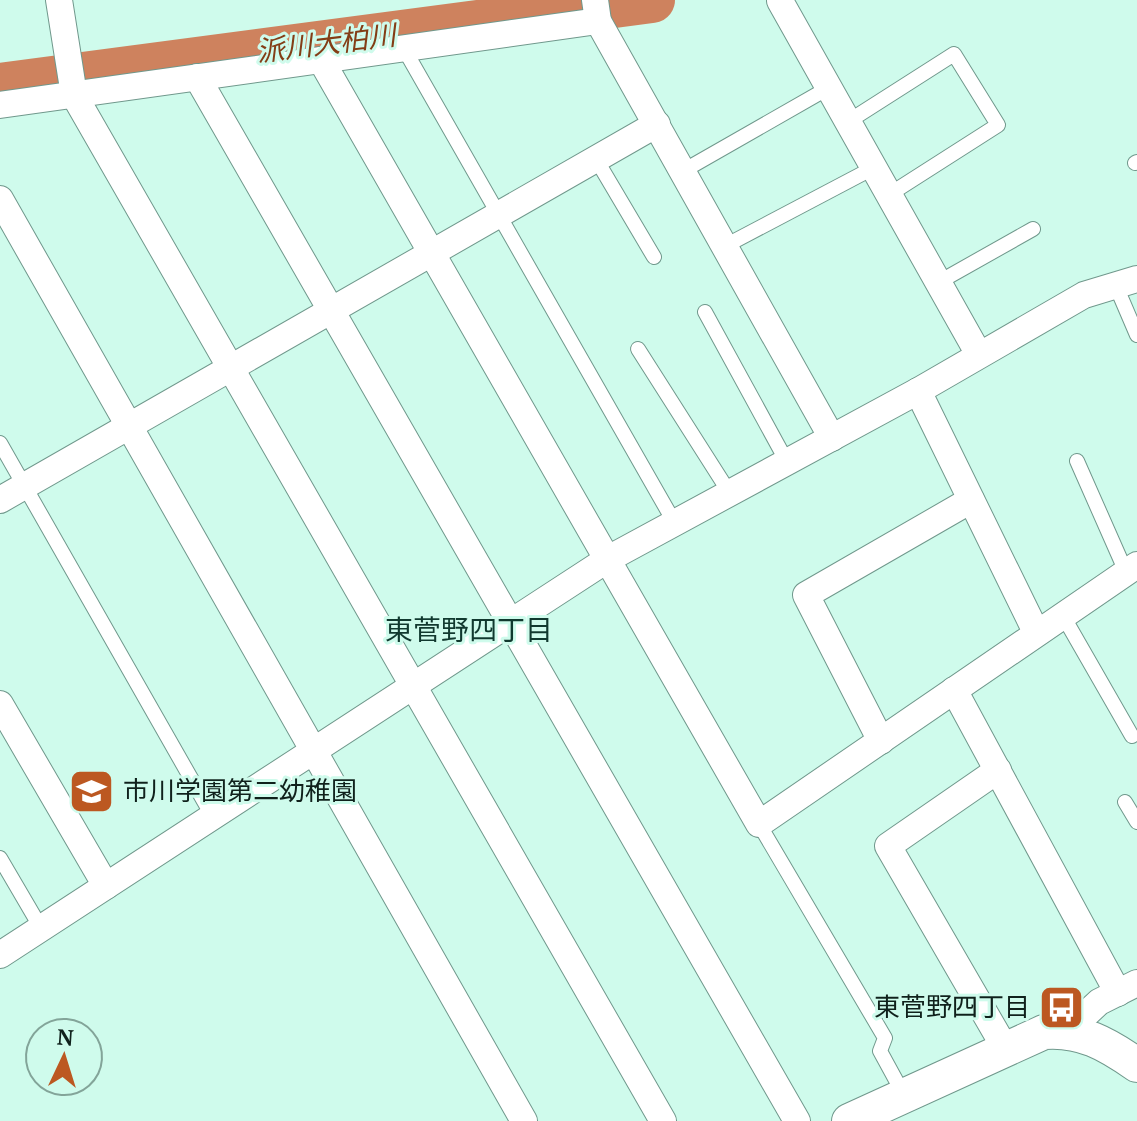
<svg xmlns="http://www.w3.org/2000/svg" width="1137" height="1121" viewBox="0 0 1137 1121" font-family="'PT Serif','Noto Sans JP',serif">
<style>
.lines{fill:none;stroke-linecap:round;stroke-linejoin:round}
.river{stroke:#ce825e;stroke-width:46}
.service-casing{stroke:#70988c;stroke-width:16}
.minor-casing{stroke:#70988c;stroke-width:28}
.tertiary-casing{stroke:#70988c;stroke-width:36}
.service{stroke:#fff;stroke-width:14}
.minor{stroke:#fff;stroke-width:26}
.tertiary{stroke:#fff;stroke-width:34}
.labels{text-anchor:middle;stroke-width:6;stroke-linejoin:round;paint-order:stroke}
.poi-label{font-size:26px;fill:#10211c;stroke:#cffbec;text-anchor:start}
.water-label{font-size:28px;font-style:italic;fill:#833d16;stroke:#cffbec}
.neighbourhood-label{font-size:28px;fill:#11392f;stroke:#cffbec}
</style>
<rect width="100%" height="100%" fill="#cffbec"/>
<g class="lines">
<path class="river" d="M0 86 652 0"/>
<defs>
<g id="service">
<path d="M403 47 673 520"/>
<path d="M849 121 954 54 998 125 890 194"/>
<path d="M596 159 654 257"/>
<path d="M1135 163 1137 162"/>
<path d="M683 171 830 87"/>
<path d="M725 246 875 167"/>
<path d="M939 282 1033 229"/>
<path d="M1116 286 1137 335"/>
<path d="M705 312 787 462"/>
<path d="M638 349 729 492"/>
<path d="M0 443 213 817"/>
<path d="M1077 461 1126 572"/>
<path d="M1062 614 1132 736"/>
<path d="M1125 802 1137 822"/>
<path d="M759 824 885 1038 880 1051 904 1095"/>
<path d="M0 858 41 928"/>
</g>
<g id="minor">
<path d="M59 0 74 95 663 1121"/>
<path d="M595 0 598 21 832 438"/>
<path d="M780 1 978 353"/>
<path d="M321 60 759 824 1137 565"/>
<path d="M197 77 797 1121"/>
<path d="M0 105 598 21"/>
<path d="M0 199 524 1121"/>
<path d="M918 391 1036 632"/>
<path d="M0 500 657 124"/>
<path d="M954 690 1118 993"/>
<path d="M0 704 106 886"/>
<path d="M881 741 806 595 971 500"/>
<path d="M998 770 888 846 1005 1048"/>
<path d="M0 955 608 559 918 391 1084 295 1137 279"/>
<path d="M1069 1030 1099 1002 1137 983"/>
</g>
<path id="tertiary" d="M849 1121 1044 1032C1081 1029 1107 1044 1137 1065"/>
</defs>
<use href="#service" class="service-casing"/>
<use href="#minor" class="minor-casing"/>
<use href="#tertiary" class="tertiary-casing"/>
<use href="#service" class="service"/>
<use href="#minor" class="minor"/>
<use href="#tertiary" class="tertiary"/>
</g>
<defs>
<symbol id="school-square" viewBox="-11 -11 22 22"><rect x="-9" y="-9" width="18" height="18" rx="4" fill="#bc5821" stroke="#cffbec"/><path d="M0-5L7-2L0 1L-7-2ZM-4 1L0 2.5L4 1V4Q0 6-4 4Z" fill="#fff"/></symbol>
<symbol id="bus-square" viewBox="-11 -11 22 22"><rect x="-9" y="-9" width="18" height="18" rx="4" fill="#bc5821" stroke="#cffbec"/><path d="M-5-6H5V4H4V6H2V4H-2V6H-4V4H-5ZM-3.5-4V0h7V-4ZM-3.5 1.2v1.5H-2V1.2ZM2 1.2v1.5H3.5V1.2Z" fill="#fff"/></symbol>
</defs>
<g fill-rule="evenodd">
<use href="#school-square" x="66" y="766" width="51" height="51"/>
<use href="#bus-square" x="1036" y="982" width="51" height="51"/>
</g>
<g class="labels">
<g class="poi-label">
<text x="123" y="800">市川学園第二幼稚園</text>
<text x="1030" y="1016" text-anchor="end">東菅野四丁目</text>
</g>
<g class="water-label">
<text transform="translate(326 43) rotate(-7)" y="10">派川大柏川</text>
</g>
<g class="neighbourhood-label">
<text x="469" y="640">東菅野四丁目</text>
</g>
</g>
<g transform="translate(64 1057) rotate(4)"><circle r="38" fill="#cffbec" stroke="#83a499" stroke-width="2"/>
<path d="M0-6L14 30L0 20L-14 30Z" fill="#bc5821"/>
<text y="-12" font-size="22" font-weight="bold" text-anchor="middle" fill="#10211c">N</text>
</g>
</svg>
